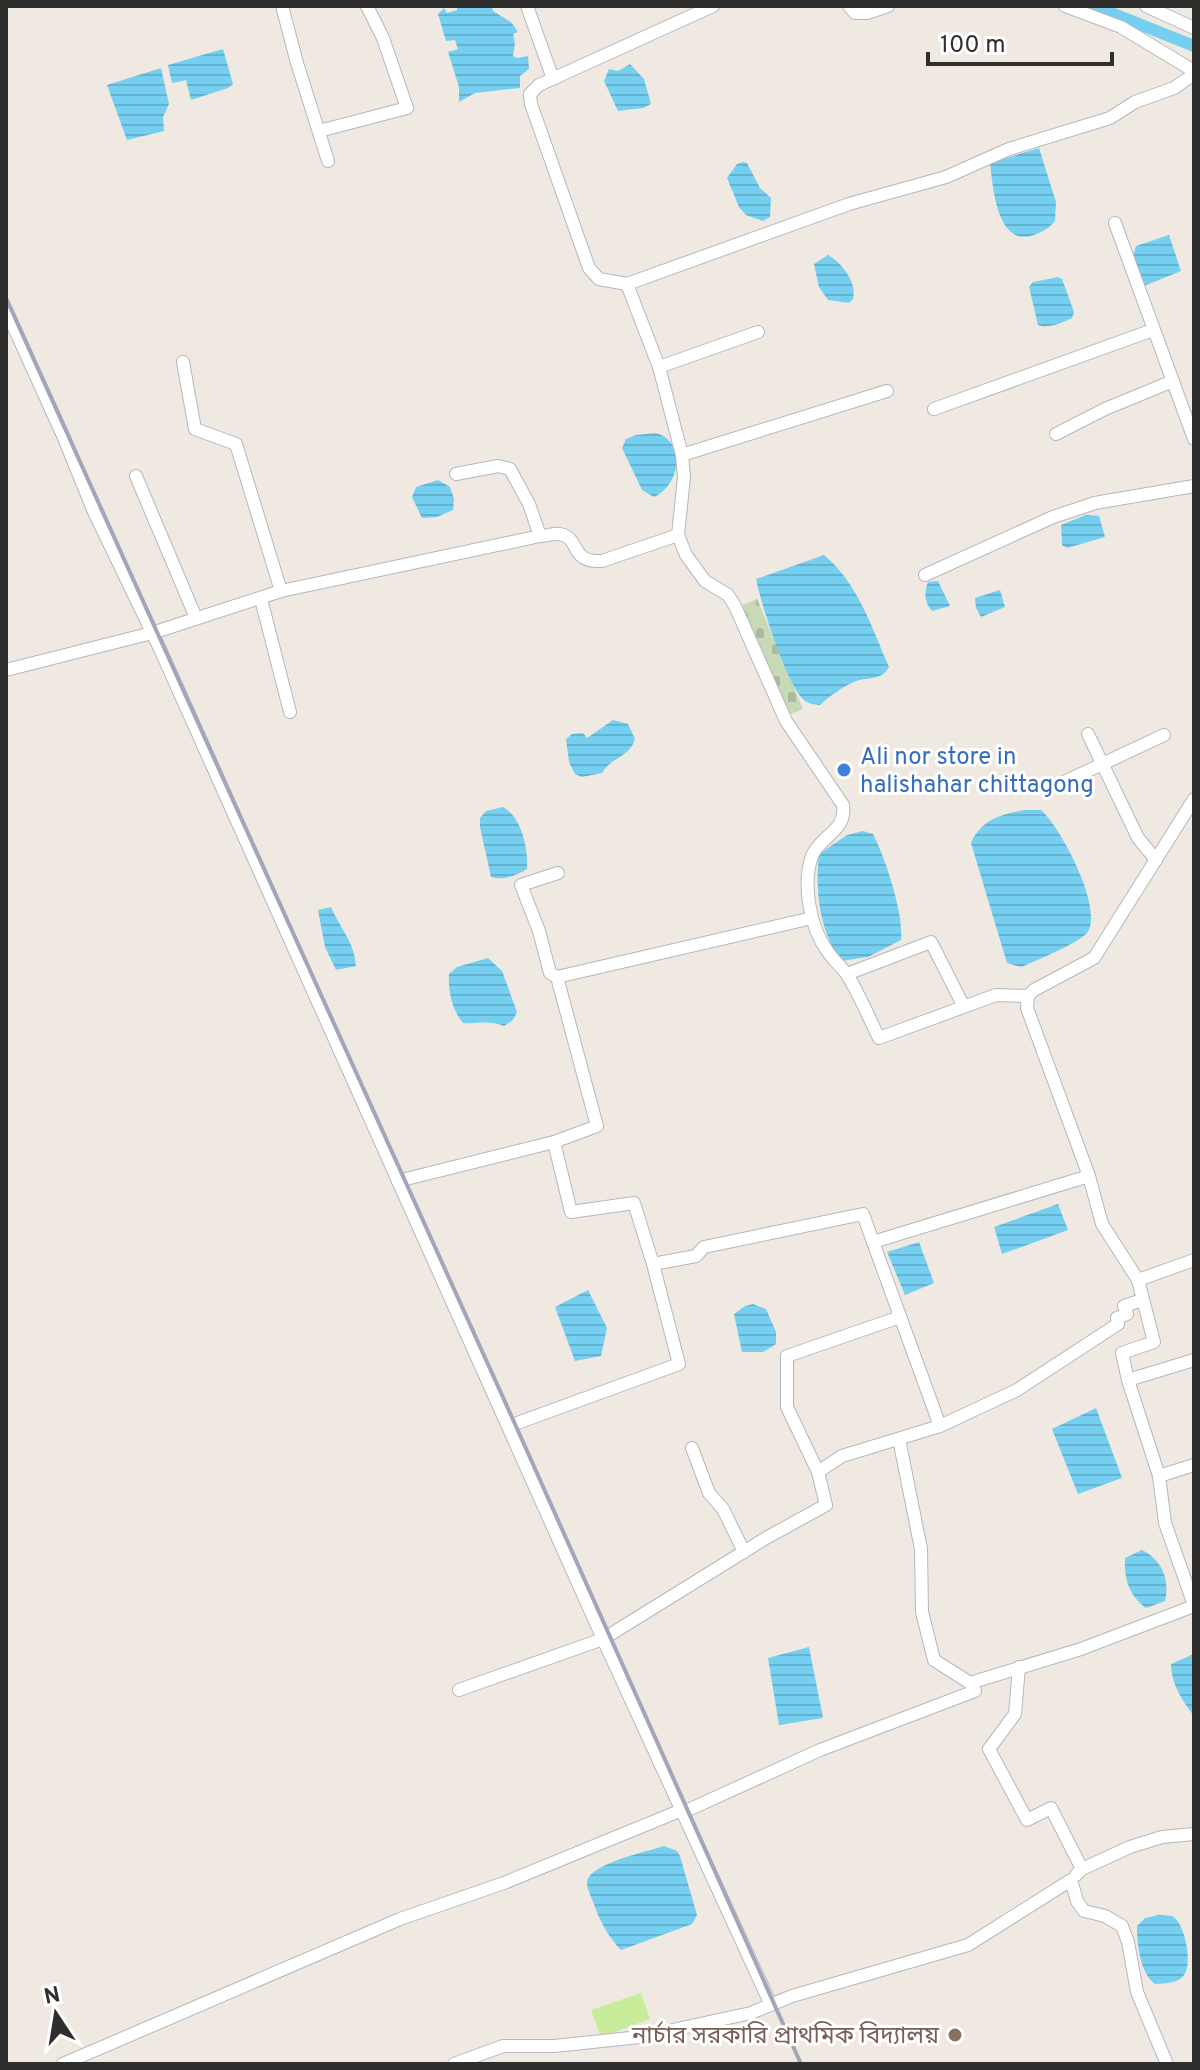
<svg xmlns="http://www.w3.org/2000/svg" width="1200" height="2070" viewBox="0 0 1200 2070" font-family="Overpass,'Noto Sans Bengali',sans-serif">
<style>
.cemetery{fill:url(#cemetery-stones)}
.pitch{fill:#c9ec9a}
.water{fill:url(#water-rules)}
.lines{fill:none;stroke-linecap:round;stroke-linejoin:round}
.canal{stroke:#75cff0;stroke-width:12}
.minor-casing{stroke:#b4b7c1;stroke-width:14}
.minor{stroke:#fff;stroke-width:12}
.rail{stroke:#a3a6b8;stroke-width:4}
.shop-dot{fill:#3f7fe0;stroke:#fff;stroke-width:3}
.education-dot{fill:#8d6e63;stroke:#fff;stroke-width:3}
.labels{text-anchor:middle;stroke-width:6;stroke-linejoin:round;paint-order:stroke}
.shop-label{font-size:24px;fill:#366cbe;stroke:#fff;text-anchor:start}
.education-label{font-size:24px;fill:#785e54;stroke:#fff;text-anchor:end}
</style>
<defs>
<pattern id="cemetery-stones" width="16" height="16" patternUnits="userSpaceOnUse" patternTransform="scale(2)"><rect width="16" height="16" fill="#c8d9b8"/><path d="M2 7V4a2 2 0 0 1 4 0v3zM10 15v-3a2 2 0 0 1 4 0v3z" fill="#acbb9e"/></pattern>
<pattern id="water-rules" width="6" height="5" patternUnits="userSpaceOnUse" patternTransform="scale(2)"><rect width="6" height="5" fill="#75cff0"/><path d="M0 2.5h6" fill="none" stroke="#66b2ce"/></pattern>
</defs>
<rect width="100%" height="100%" fill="#efe9e1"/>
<path class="cemetery" d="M757 599 803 709 786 716 738 607Z"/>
<path class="pitch" d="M641 1993 650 2019 601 2037 591 2010Z"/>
<g class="water">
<path d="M457 6H492L493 11 511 22 518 32 513 34 515 43 513 56 517 58 528 56 529 69 520 76V88L475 93 459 102V87L448 52 458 49 455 40 446 41 438 14 444 8 447 13 457 10Z"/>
<path d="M223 49 233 84 228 88 191 100 186 80 172 83 168 65Z"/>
<path d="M630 64 644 79 651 104 643 108 618 111 604 81 609 69 618 71Z"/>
<path d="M161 68 169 104 163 117 164 131 127 140 107 85Z"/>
<path d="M1039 148 1056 202 1055 221C1049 228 1043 232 1034 235 997 248 993 188 990 163Z"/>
<path d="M743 162 747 163 760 188 771 198 770 217 763 221 746 215 739 207 727 178 737 164Z"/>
<path d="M1169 235 1181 271 1139 288 1128 254 1134 253 1136 246Z"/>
<path d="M828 255C842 263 857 282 853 299L849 303 828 300 819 287 814 264Z"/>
<path d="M1058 277 1062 279 1074 312 1072 318C1062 323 1048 329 1038 325L1029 287 1033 282Z"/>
<path d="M656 433C687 442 680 485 654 497L642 490 622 448 626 439 636 435Z"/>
<path d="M438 480 450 487 454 499 453 510 437 517 422 518 412 497 416 487Z"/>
<path d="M1086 515 1099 516 1105 537 1067 548 1062 545 1061 525Z"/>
<path d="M824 555C858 583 872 628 889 667 881 682 866 676 854 682 841 688 830 696 820 705 813 704 807 704 802 698 786 681 761 604 756 579Z"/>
<path d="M938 581 950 606 932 611C924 602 924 592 928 582Z"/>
<path d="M1000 590 1005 607 981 617 976 608 975 598Z"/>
<path d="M613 720 628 724 635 739C629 758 611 757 602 773L582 777 575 774 569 762 566 739 572 734 583 733 587 738Z"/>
<path d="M503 807C522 818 528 848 527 869 517 875 503 881 491 877L480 827V818L486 811Z"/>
<path d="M1024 810H1041C1060 826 1105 910 1087 933 1080 942 1034 962 1021 967L1007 963 971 843C982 819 1000 815 1024 810Z"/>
<path d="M863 831 873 834C885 857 904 915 901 940L868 957 841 961C819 930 815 890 819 854L847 835Z"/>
<path d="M331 907C341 930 354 941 356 966L336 970 325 947 318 910Z"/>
<path d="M488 958 502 971 517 1012 513 1020 504 1026C489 1020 479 1024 463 1023 452 1010 448 991 449 974L457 967Z"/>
<path d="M1058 1204 1068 1230 1002 1254 994 1227Z"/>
<path d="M919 1242 934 1283 905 1295 887 1252Z"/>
<path d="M588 1290 607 1328 601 1356 575 1361 555 1307Z"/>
<path d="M753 1304 766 1309 776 1332V1344L763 1352H742L734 1314 745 1306Z"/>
<path d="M1096 1408 1122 1478 1078 1494 1052 1429Z"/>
<path d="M1142 1550C1162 1560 1170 1580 1165 1601L1146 1608C1129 1596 1124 1579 1125 1558Z"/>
<path d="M809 1647 823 1718 779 1725 768 1658Z"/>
<path d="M1194 1654V1716C1182 1701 1171 1683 1171 1664Z"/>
<path d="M664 1846 677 1851 680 1856 697 1915 692 1924 621 1950C610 1939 600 1922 595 1907 593 1900 587 1890 587 1883 587 1864 649 1851 664 1846Z"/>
<path d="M1159 1915C1160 1915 1171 1916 1172 1916 1185 1922 1193 1964 1184 1975 1177 1984 1166 1983 1155 1984 1140 1973 1137 1944 1137 1926L1145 1918Z"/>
</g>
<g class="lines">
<path class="canal" d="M1094 6 1194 46"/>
<defs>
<g id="minor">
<path d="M282 6 297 63 328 161"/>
<path d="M527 6 553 79"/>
<path d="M713 6 539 85 530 94 531 104 589 268 599 279 627 284 849 204 946 177 1009 149 1110 118 1135 102 1174 88 1194 74"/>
<path d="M849 6 855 13H867L888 6"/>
<path d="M1065 6 1121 27 1194 71"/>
<path d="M1146 6 1194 28"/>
<path d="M319 131 407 108 383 38 367 6"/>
<path d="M1115 223 1194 439"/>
<path d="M627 284 659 367 682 455 684 477 678 535 686 555 705 581 728 595 735 606 786 721 843 805C847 831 820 836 812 856 802 885 810 928 828 952 834 961 843 968 848 976 860 996 869 1018 879 1038L996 995 1028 996"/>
<path d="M6 310 64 438 94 512 160 649 603 1639 771 2005"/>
<path d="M183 362 195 429 236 444 281 591"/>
<path d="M659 367 758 332"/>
<path d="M934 409 1153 330"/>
<path d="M1056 434 1105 409 1173 381"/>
<path d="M682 455 887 391"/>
<path d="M456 474 498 466 510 469 529 504 540 536"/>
<path d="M136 476 196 618"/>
<path d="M925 575 1053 517 1095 503 1194 486"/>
<path d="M261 599 290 712"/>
<path d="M6 670 152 633 281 591 540 536C546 536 555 533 560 534 581 538 569 563 602 561L678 535"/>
<path d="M1088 734 1138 838 1156 860"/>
<path d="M1064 782 1164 735"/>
<path d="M1194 799 1094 958 1034 990 1028 996 1027 1008 1089 1176 1102 1224 1138 1280 1154 1342 1122 1353 1128 1380 1159 1476 1165 1523 1194 1605"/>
<path d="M847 974 931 942 963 1005"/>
<path d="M557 977 550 973 539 931 521 885 558 873"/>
<path d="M554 1142 571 1212 634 1203 653 1264 696 1256 704 1247 863 1214 873 1242"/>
<path d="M398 1181 554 1142 597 1126 557 977 812 918"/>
<path d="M1138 1280 1194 1260"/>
<path d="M1128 1380 1194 1360"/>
<path d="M509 1426 679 1364 653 1264"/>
<path d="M940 1426 1017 1390 1118 1324 1117 1318 1127 1314 1124 1306 1142 1300"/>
<path d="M899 1439 921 1549 922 1612 934 1660 970 1683"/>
<path d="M692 1448 709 1493 723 1509 744 1552"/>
<path d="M818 1472 787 1407V1356L900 1317"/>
<path d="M1159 1476 1194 1465"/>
<path d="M1019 1667 1015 1714 989 1749 1027 1820 1051 1808 1082 1869"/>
<path d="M459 1690 603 1639 766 1538 826 1505 818 1472 842 1456 940 1426 873 1242 1089 1176"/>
<path d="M1076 1875 1082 1869 1130 1847 1162 1837 1194 1834"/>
<path d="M63 2064 400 1919 504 1883 677 1812 688 1810 820 1750 975 1691 970 1683 1081 1649 1194 1606"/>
<path d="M454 2064 503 2046H554L640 2037 751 2013 792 1996 968 1945 1071 1880 1077 1901 1084 1911 1105 1916 1122 1926 1128 1942 1137 1992 1167 2064"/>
</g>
</defs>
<use href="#minor" class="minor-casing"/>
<use href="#minor" class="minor"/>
<path class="rail" d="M6 298 515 1424 801 2064"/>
</g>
<circle class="shop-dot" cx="844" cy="770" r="8"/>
<circle class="education-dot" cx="955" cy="2035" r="8"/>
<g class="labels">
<g class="shop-label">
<text x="860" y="764">Ali nor store in<tspan x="860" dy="28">halishahar chittagong</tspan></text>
</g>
<g class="education-label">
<text x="939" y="2043">নার্চার সরকারি প্রাথমিক বিদ্যালয়</text>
</g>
</g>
<rect width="1200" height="2070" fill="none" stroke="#2e2e2e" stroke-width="16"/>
<g transform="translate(56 2014) rotate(348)" stroke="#ffffff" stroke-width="6" paint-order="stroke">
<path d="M0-6L14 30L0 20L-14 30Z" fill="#2e2e2e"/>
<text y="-12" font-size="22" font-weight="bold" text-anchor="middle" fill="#2e2e2e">N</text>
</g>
<path d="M928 52v12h184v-12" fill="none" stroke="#2e2e2e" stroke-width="4"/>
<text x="940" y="52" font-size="24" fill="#2e2e2e" stroke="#ffffff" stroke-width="6" paint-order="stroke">100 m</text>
</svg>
